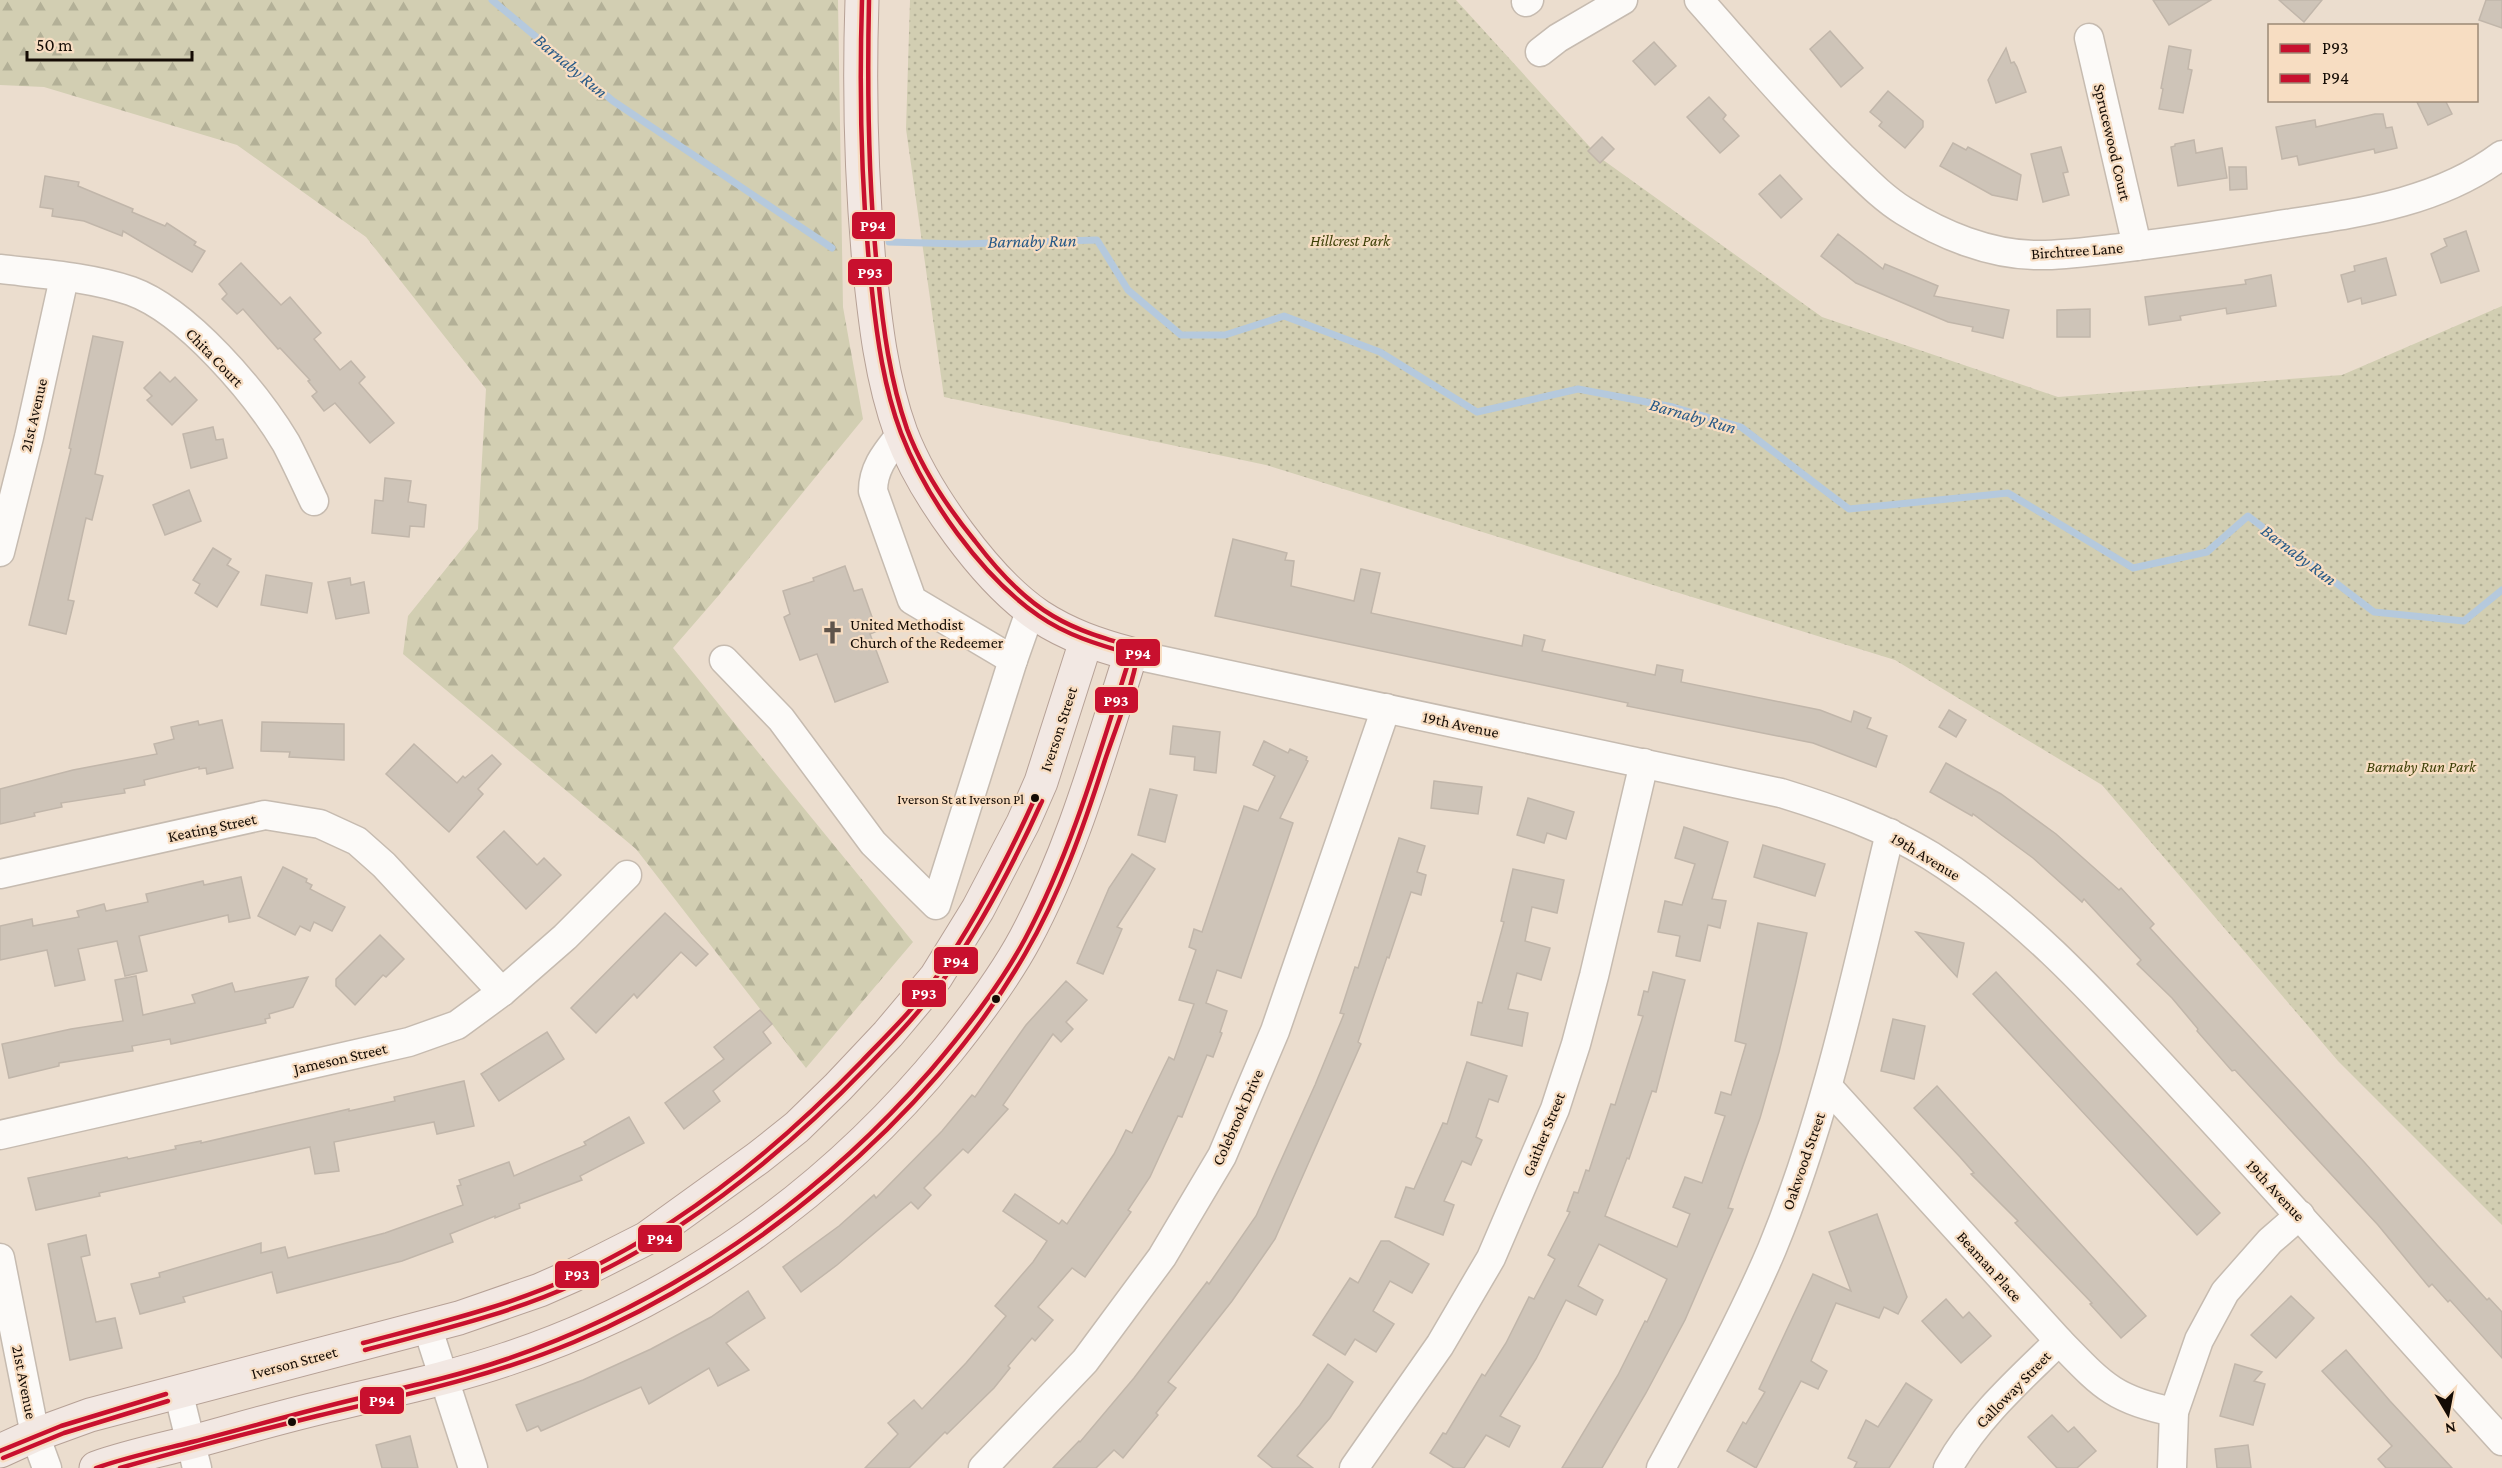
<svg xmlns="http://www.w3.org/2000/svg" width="2502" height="1468" viewBox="0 0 2502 1468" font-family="'Crimson Pro',serif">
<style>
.forest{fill:url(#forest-firs)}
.park{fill:url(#park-dots)}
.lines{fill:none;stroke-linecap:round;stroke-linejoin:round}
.stream{stroke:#b5c9dd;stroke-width:7}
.building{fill:#cec4b8;stroke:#c1b6aa;stroke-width:1.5}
.minor-casing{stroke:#c6bbb0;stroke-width:31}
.major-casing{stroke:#b6a196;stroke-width:35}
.minor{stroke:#fcfaf8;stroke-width:28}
.major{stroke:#f2e8e3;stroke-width:33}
.bus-1-casing{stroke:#f7ddc2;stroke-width:9}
.bus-2-casing{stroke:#f7ddc2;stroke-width:9}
.bus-1{stroke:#c8102e;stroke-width:4.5}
.bus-2{stroke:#c8102e;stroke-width:4.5}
.bus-dot{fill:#140b04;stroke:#f7ddc2;stroke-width:2}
.labels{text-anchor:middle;stroke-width:4.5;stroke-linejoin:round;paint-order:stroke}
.bus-label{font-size:14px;fill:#140b04;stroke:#f7ddc2;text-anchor:end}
.street-label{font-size:16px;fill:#140b04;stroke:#f7ddc2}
.park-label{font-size:16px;font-style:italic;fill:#3e4007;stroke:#f7ddc2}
.poi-label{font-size:16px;fill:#140b04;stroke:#f7ddc2;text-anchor:start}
.water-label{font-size:18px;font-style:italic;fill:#275987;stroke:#f7ddc2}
.line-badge{stroke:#f7ddc2;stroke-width:2}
.badge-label{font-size:16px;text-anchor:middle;font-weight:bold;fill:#fff}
</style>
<defs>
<pattern id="forest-firs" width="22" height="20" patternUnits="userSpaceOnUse" patternTransform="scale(1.5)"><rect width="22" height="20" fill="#d2ceb2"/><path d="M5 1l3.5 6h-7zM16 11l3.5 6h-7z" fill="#b3b097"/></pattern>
<pattern id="park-dots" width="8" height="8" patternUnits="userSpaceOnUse" patternTransform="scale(1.5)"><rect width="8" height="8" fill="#d2ceb2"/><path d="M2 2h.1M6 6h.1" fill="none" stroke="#b3b097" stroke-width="1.8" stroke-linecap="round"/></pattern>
</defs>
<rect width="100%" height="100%" fill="#ebddce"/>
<path class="forest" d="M0 0H838L843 307 863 419 719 595 673 648 913 942 806 1068 636 849 403 654 408 616 478 529 486 389 366 237 237 145 44 87 0 85Z"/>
<path class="park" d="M910 0H1456L1599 157 1822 317 2058 397 2342 375 2502 306V1225L2338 1061 2102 785 1895 660 1266 465 944 397 906 129Z"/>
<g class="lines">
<g class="stream">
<path d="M492 0 613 101 832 248"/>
<path d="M889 242 962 244 1097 240 1128 290 1181 335H1225L1284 316 1380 352 1477 412 1578 389 1673 407 1741 427 1849 509 2008 493 2133 568 2207 552 2248 516 2374 612 2464 621 2502 590"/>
</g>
</g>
<g class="building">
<path d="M2153 0H2211L2169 25Z"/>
<path d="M2279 0H2322L2304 22Z"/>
<path d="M2486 0H2502V28L2479 20Z"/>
<path d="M1830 31 1863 68 1841 87 1810 49Z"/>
<path d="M1654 42 1676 66 1655 85 1633 61Z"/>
<path d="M2169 46 2191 50 2188 69 2192 70 2183 113 2159 109 2163 89 2161 88Z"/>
<path d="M2006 48 2011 63 2014 62 2017 67 2026 92 1996 103 1988 80Z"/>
<path d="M1888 91 1923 121V127L1905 148 1879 126 1882 122 1870 112Z"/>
<path d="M1709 97 1726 115 1723 119 1739 136 1720 153 1687 117Z"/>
<path d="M2416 100H2445L2452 114 2428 125Z"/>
<path d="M2375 114H2383L2386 128 2392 127 2397 148 2375 153 2374 149 2299 165 2297 156 2282 159 2276 127 2315 120 2316 127Z"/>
<path d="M1602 137 1614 149 1600 163 1588 151Z"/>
<path d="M2194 140 2196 153 2222 148 2227 178 2178 186 2171 147 2175 146V144Z"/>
<path d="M1953 143 1966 150 1968 147 2021 175 2017 200 1992 195 1940 166Z"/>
<path d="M2061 147 2068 172 2063 173 2069 195 2043 202 2031 154Z"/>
<path d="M2229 167H2246L2247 189 2230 190Z"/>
<path d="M1780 175 1802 199 1781 218 1759 194Z"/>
<path d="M45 176 79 182 78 186 133 209 132 212 165 226 167 223 196 242 194 245 205 251 192 272 123 231 122 236 84 221 52 216 53 209 40 207Z"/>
<path d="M2466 231 2479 271 2441 283 2431 254 2447 246 2444 239Z"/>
<path d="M1838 234 1883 269 1885 264 1938 286 1934 296 2009 310 2003 338 1972 331 1973 327 1948 322 1856 283 1821 256Z"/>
<path d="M2386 258 2396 295 2362 304 2361 298 2348 302 2341 275 2355 271 2354 266Z"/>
<path d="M241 263 281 305 290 297 321 333 314 339 340 370 351 361 365 377 359 383 394 423 370 443 335 403 324 411 312 396 317 392 308 381 310 380 280 348 278 349 243 309 237 314 222 299 227 294 219 284Z"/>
<path d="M2271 275 2276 306 2227 314 2226 308 2180 316 2181 320 2149 325 2145 297 2246 284 2245 280Z"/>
<path d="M2090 309V337H2057V310Z"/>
<path d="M93 336 123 342 95 474 103 476 92 520 86 518 68 600 74 601 66 634 29 625 71 449 69 448Z"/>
<path d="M160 372 170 382 175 377 197 400 172 425 147 400 152 396 144 388Z"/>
<path d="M213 427 216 440 223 439 227 458 191 468 183 434Z"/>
<path d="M385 478 411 481 408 502 426 505 424 527 410 526 409 537 372 533 375 500 383 501Z"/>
<path d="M189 490 201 521 165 535 153 505Z"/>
<path d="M1233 539 1287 553 1285 560 1294 561 1291 586 1354 601 1361 569 1380 573 1371 613 1522 646 1524 635 1545 640 1542 651 1655 675 1657 665 1683 670 1681 682 1820 710 1851 722 1854 711 1871 718 1867 728 1887 736 1876 767 1813 743 1627 706 1628 703 1215 616Z"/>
<path d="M213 548 231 559 227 565 239 572 217 607 195 593 200 584 193 580Z"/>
<path d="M845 566 854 591 862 589 877 631 870 634 888 682 835 702 817 654 800 660 784 617 790 614 783 591 814 581 813 578Z"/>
<path d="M266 575 312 583 307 613 261 605Z"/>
<path d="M350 578 351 585 364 582 369 613 336 619 328 582Z"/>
<path d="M1949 710 1966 720 1956 737 1939 727Z"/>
<path d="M222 720 233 768 207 774 206 768 199 769V767L144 780 145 785 124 789 125 793 61 803 62 807 34 813 35 816 0 824V789L73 770 157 754 154 744 174 739 171 727 198 721 199 725Z"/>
<path d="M262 722 344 724V760L289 757 290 752 261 751Z"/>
<path d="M1173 726 1220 732 1216 773 1194 770 1195 757 1170 754Z"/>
<path d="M1264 741 1288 753 1290 749 1307 757 1306 760 1308 761 1280 818 1293 823 1241 978 1217 970 1206 1003 1227 1011 1220 1032 1222 1033 1213 1057 1207 1055 1182 1117 1178 1116 1150 1177 1128 1210 1131 1212 1085 1277 1072 1268 1038 1307 1053 1320 1035 1341 1032 1338 1008 1366 1010 1368 994 1388 947 1434 945 1432 909 1468H865L898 1434 888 1423 914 1400 922 1409 966 1363 1006 1316 995 1306 1033 1262 1047 1241 1003 1211 1015 1194 1059 1224 1062 1220 1067 1224 1114 1154 1126 1130 1132 1133 1169 1057 1174 1060 1194 1004 1179 1000 1196 950 1189 947 1194 929 1202 932 1244 806 1258 811 1275 776 1253 765Z"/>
<path d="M414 744 457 783 463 776 465 778 492 755 501 764 478 789 483 794 449 832 386 774Z"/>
<path d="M1946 763 2001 794 2056 834 2119 890 2121 888 2154 924 2150 928 2365 1163 2437 1245 2487 1300 2489 1298 2502 1312V1358L2450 1300 2448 1302 2432 1284 2429 1287 2378 1225 2235 1070 2232 1071 2197 1031 2198 1029 2172 998 2137 964 2141 960 2084 899 2082 902 2033 858 1973 814 1972 816 1930 792Z"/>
<path d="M1434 781 1482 787 1478 814 1431 808Z"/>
<path d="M1150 789 1177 795 1165 842 1138 835Z"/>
<path d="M1528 798 1574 812 1566 839 1547 833 1544 843 1517 835Z"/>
<path d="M1684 827 1728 842 1712 899 1726 901 1720 928 1708 925 1700 961 1676 956 1680 936 1658 932 1665 901 1682 905 1695 864 1675 858Z"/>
<path d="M504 831 537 865 544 858 561 875 526 909 477 857Z"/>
<path d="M1399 838 1425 846 1417 872 1426 875 1421 895 1411 892 1389 958 1387 957 1358 1042 1361 1044 1275 1239 1232 1301 1168 1382 1176 1388 1156 1413 1158 1415 1123 1458 1114 1450 1096 1468H1053L1079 1441 1080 1442 1134 1378 1207 1282 1209 1284 1256 1216 1315 1085 1344 1014 1340 1013 1355 967 1358 968Z"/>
<path d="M1763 845 1825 864 1815 896 1754 877Z"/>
<path d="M1132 854 1155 869 1117 927 1122 929 1103 974 1077 963 1109 888Z"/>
<path d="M283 867 307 879 306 882 312 885 310 889 345 907 332 931 314 922 310 931 300 926 295 935 258 916Z"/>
<path d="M1513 869 1564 880 1557 913 1532 907 1525 941 1550 948 1541 980 1517 973 1508 1009 1528 1013 1522 1046 1471 1035 1478 1002 1482 1003 1504 922 1501 921Z"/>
<path d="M241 877 250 918 229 922 228 915 139 936 147 971 125 976 117 941 78 949 85 980 55 986 47 950 0 960V926L32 919 33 926 79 917 77 911 104 904 106 911 148 902 146 894 203 881 204 885Z"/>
<path d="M665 913 708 954 696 966 681 952 637 998 634 994 596 1033 571 1008Z"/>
<path d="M1758 923 1807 933 1796 982 1779 1052 1760 1118 1728 1208 1733 1209 1685 1320 1646 1393 1602 1468H1562L1618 1375 1645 1321 1647 1322 1667 1279 1599 1244 1578 1286 1603 1300 1596 1315 1566 1300 1536 1359 1500 1416 1520 1426 1509 1447 1486 1435 1464 1468H1454L1430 1453 1443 1433 1446 1434 1482 1374 1485 1376 1506 1343 1529 1297 1534 1299 1555 1259 1548 1255 1570 1212 1567 1211 1574 1192 1578 1193 1586 1170 1589 1171 1611 1104 1615 1105 1643 1016 1638 1015 1644 991 1648 992 1653 972 1685 980 1656 1092 1652 1091 1629 1159 1627 1158 1605 1216 1677 1247 1690 1214 1673 1207 1685 1177 1702 1183 1725 1116 1715 1113 1721 1092 1731 1095 1746 1044 1735 1041Z"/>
<path d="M1916 932 1964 943 1957 977Z"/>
<path d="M380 935 404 959 386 977 383 975 355 1005 336 986V979Z"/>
<path d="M1996 972 2220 1213 2197 1235 1973 994Z"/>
<path d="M136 976 143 1015 195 1003 192 995 232 983 235 992 308 977 293 1007 269 1014 270 1018 265 1019 266 1023 171 1044 170 1039 132 1046 133 1051 59 1063V1066L9 1078 2 1044 71 1029 123 1021 115 980Z"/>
<path d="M1066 981 1087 1000 1066 1022 1073 1029 1061 1042 1053 1034 1003 1105 1008 1109 968 1153 963 1149 924 1188 931 1195 918 1209 911 1202 837 1265 801 1292 783 1267 839 1226 874 1195 876 1198 942 1131 972 1095 975 1097 1026 1025Z"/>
<path d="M760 1010 772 1024 763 1032 771 1043 713 1091 720 1101 684 1129 665 1103 724 1059 714 1047Z"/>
<path d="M1893 1019 1925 1026 1914 1079 1881 1071Z"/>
<path d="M547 1032 564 1059 499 1101 481 1074Z"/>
<path d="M1467 1062 1507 1076 1498 1102 1489 1099 1476 1137 1482 1140 1471 1165 1462 1161 1444 1201 1454 1205 1443 1235 1395 1217 1406 1187 1414 1189 1443 1123 1447 1124Z"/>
<path d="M464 1081 474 1126 437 1134 434 1122 334 1142 339 1171 315 1174 310 1147 99 1193 100 1196 36 1210 28 1178 127 1157 128 1159 176 1149 175 1146 201 1141V1143L349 1109V1111L395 1101 394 1097Z"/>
<path d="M1937 1086 2146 1316 2121 1338 2090 1304 2092 1303 2015 1223 2018 1221 1971 1174 1974 1173 1960 1157 1914 1108Z"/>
<path d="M629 1117 644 1143 580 1176 582 1180 519 1204 520 1208 495 1218V1216L450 1234 453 1242 402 1261 277 1293 272 1272 183 1297 185 1302 140 1314 131 1284 160 1277 159 1273 261 1243V1253L285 1247 288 1258 385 1233 463 1205 457 1186 461 1185 459 1180 509 1162 514 1176 586 1145 584 1142Z"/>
<path d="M1877 1214 1907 1297 1898 1314 1884 1307 1879 1318 1836 1303 1811 1361 1827 1371 1818 1389 1801 1381 1756 1468 1727 1451 1743 1422 1746 1424 1765 1392 1759 1389 1813 1274 1851 1291 1829 1232Z"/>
<path d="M86 1235 90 1255 81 1257 96 1322 115 1318 122 1348 70 1360 48 1244Z"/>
<path d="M1381 1241H1389L1429 1264 1412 1293 1390 1281 1373 1311 1394 1324 1376 1352 1355 1339 1345 1355 1313 1335 1350 1278 1358 1283Z"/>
<path d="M748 1291 765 1318 726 1343 749 1370 718 1386 709 1368 649 1404 641 1387 541 1431 538 1426 527 1431 516 1405 583 1380 651 1349 711 1317Z"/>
<path d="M2291 1296 2314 1318 2276 1358 2251 1335Z"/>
<path d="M1946 1299 1963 1318 1969 1312 1991 1336 1961 1363 1922 1321Z"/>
<path d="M2346 1350 2390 1401 2452 1468H2386L2378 1459 2392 1446 2322 1371Z"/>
<path d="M1328 1364 1353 1382 1330 1418 1297 1456 1313 1468H1273L1258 1456 1300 1405Z"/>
<path d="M2235 1364 2262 1372 2254 1381 2265 1384 2253 1425 2220 1416Z"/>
<path d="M1906 1383 1932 1400 1889 1468H1854L1857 1462 1848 1458 1866 1420 1878 1427Z"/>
<path d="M2052 1415 2068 1432 2074 1427 2096 1451 2077 1468H2057L2028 1437Z"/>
<path d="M410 1436 418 1468H382L376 1445Z"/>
<path d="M2248 1445 2251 1468H2217L2215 1449Z"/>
</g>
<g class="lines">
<defs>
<g id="minor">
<path d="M1699 0C1746 53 1792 107 1842 157 1861 175 1881 197 1904 211 1942 235 1989 254 2034 255 2063 256 2092 251 2121 248 2170 242 2219 235 2267 227 2349 214 2434 206 2502 155"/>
<path d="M1526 2 1529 0"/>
<path d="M2089 38 2137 246"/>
<path d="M1540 52 1558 38 1623 0"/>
<path d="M0 269C43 274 90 277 131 291 187 311 256 393 286 443 296 462 305 482 314 501"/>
<path d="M901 434C887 452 873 467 873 491L912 600 1013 660"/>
<path d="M0 552 29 437 64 278"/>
<path d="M1131 654 1781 793C1833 809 1884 827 1931 856 2030 918 2108 1008 2187 1093 2294 1208 2397 1325 2502 1441"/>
<path d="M724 660 781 719 873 843 936 905 1013 660 1031 609"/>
<path d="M0 874 265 815 320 824 357 841 384 865 502 992"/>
<path d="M1828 1087 2059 1341C2101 1384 2113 1400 2174 1412"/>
<path d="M0 1135 409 1042 457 1025 502 992 565 937 627 875"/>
<path d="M0 1258 35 1435 47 1468"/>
<path d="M427 1326 473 1468"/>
<path d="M178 1391 197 1468"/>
<path d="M983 1468 1085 1361 1162 1257 1222 1156 1275 1031 1386 708"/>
<path d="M1354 1468 1440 1345 1491 1258 1555 1109 1576 1044 1594 976 1644 763"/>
<path d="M1661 1468C1700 1396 1740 1324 1772 1249 1827 1115 1856 973 1890 833"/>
<path d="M1948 1468C1976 1418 2018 1381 2059 1341"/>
<path d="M2172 1468 2174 1412 2199 1340 2225 1292 2270 1241 2300 1215"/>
</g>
<g id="major">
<path d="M0 1451 35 1435 90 1415 459 1318 540 1290 574 1275 647 1238 758 1158 797 1127 838 1087 888 1034 936 977 978 909 1023 823 1041 782 1086 641"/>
<path d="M96 1468C127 1457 160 1450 192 1442 240 1429 287 1415 336 1404 393 1390 451 1378 507 1359 680 1302 833 1191 948 1050 976 1015 1004 978 1025 939 1073 850 1100 750 1131 654 1098 645 1068 635 1039 616 986 580 924 493 901 433 881 378 875 320 869 263 861 175 859 88 862 0"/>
</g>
</defs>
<use href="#minor" class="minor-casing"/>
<use href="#major" class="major-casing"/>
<use href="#minor" class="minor"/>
<use href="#major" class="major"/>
<defs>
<g id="bus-1">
<path d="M363 1343C434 1324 507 1307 574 1276 684 1226 779 1147 862 1061 888 1034 916 1007 937 976 976 920 1007 860 1035 798"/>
<path d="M0 1451 61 1426 166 1394"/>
<path d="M96 1468C127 1457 160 1450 192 1442 247 1428 301 1412 356 1399 407 1387 458 1376 507 1359 672 1302 815 1202 930 1071 965 1030 999 987 1025 939 1073 849 1100 751 1131 654 1099 645 1066 635 1039 616 981 576 926 498 901 433 884 388 877 338 872 291 861 194 859 97 862 0"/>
</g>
<g id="bus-2">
<path d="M365 1350C436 1331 510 1314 577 1283 688 1232 784 1153 868 1066 894 1039 921 1011 943 980 982 924 1014 863 1042 801"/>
<path d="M3 1458 64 1433 168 1401"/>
<path d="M120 1468C186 1449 252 1432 317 1416 404 1395 491 1377 574 1342 748 1269 930 1119 1025 954 1060 894 1084 826 1105 760 1117 725 1132 688 1138 653L1134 647C1106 639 1078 631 1053 616 1022 598 997 570 975 541 948 508 922 469 907 429 890 380 883 328 878 277 868 185 867 93 869 0"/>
</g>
</defs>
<use href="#bus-1" class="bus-1-casing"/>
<use href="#bus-2" class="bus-2-casing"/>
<use href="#bus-1" class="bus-1"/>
<use href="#bus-2" class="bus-2"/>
</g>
<defs>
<symbol id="church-bare" viewBox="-9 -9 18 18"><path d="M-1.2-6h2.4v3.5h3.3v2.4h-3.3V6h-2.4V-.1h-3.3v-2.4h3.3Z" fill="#5f544b" stroke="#f7ddc2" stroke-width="2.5" paint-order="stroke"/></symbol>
</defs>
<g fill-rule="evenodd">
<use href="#church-bare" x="816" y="616" width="33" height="33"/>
</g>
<g class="bus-dot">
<circle cx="1035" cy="798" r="5"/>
<circle cx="996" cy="999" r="5"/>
<circle cx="292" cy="1422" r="5"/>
</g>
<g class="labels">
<g class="bus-label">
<text x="1024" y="804">Iverson St at Iverson Pl</text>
</g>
<g class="street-label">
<text transform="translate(2113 142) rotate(77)" y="6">Sprucewood Court</text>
<text transform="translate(2077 250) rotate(-4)" y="6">Birchtree Lane</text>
<text transform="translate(215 357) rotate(46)" y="6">Chita Court</text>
<text transform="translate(33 415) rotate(-77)" y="6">21st Avenue</text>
<text transform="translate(1461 724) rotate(12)" y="6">19th Avenue</text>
<text transform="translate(1058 729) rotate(-72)" y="6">Iverson Street</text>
<text transform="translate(212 827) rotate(-12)" y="6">Keating Street</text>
<text transform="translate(1926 856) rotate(31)" y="6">19th Avenue</text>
<text transform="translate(340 1058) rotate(-13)" y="6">Jameson Street</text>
<text transform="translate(1237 1117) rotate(-66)" y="6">Colebrook Drive</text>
<text transform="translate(1543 1134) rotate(-68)" y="6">Gaither Street</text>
<text transform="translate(1803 1161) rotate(-71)" y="6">Oakwood Street</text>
<text transform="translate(2276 1190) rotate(47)" y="6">19th Avenue</text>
<text transform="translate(1990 1266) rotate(48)" y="6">Beaman Place</text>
<text transform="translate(294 1362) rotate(-15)" y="6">Iverson Street</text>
<text transform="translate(25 1382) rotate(79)" y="6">21st Avenue</text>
<text transform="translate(2013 1389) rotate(-46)" y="6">Calloway Street</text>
</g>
<g class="park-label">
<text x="1350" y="246">Hillcrest Park</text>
<text x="2421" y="772">Barnaby Run Park</text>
</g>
<g class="poi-label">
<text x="850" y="630">United Methodist<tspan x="850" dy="18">Church of the Redeemer</tspan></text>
</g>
<g class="water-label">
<text transform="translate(571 66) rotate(40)" y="6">Barnaby Run</text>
<text transform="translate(1032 241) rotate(-1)" y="6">Barnaby Run</text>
<text transform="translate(1693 416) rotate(16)" y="6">Barnaby Run</text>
<text transform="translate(2299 555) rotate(37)" y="6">Barnaby Run</text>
</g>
</g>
<g class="line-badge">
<rect x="851" y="211" width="45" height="29" rx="6" fill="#c8102e"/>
<rect x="847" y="258" width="46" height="28" rx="6" fill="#c8102e"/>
<rect x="1115" y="638" width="46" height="29" rx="6" fill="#c8102e"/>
<rect x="1094" y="686" width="45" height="28" rx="6" fill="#c8102e"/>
<rect x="933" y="946" width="46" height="29" rx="6" fill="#c8102e"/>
<rect x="901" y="979" width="46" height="29" rx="6" fill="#c8102e"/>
<rect x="637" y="1224" width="46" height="29" rx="6" fill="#c8102e"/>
<rect x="554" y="1260" width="46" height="29" rx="6" fill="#c8102e"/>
<rect x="359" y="1386" width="46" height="29" rx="6" fill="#c8102e"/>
</g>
<g class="badge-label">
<text x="873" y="231">P94</text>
<text x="870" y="278">P93</text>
<text x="1138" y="659">P94</text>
<text x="1116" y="706">P93</text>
<text x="956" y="967">P94</text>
<text x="924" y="999">P93</text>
<text x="660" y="1244">P94</text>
<text x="577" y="1280">P93</text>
<text x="382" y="1406">P94</text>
</g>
<rect x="2268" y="24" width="210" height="78" fill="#f7ddc2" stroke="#9c8976" stroke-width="1.5"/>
<rect x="2280" y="44" width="30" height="9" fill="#c8102e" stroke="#9c8976" stroke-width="1.5"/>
<text x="2322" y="54" font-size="18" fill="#140b04">P93</text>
<rect x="2280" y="74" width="30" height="9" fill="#c8102e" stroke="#9c8976" stroke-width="1.5"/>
<text x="2322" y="84" font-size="18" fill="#140b04">P94</text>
<g transform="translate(2448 1414) rotate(170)" stroke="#f7ddc2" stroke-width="4.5" paint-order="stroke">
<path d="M0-4.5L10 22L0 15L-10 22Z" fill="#140b04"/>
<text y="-9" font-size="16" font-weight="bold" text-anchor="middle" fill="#140b04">N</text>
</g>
<path d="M27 51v9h165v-9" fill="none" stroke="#140b04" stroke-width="3"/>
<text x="36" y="51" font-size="18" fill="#140b04" stroke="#f7ddc2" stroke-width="4.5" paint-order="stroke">50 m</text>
</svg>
